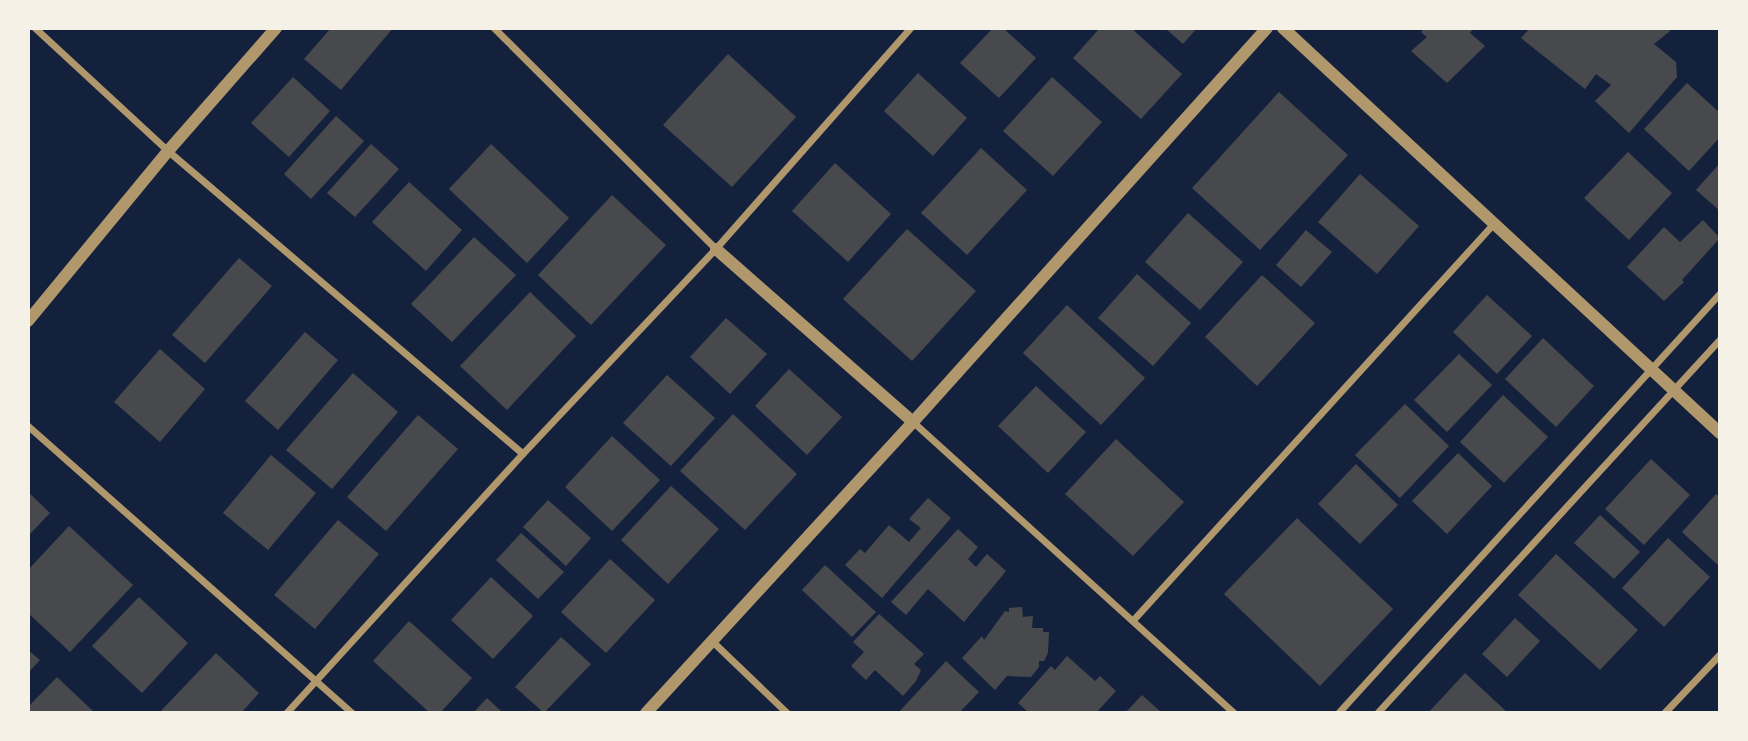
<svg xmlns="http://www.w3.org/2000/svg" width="1748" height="741" viewBox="0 0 1748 741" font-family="'Source Sans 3',sans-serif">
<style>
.building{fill:#48494c}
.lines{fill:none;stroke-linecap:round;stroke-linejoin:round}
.minor{stroke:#b1986c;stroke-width:7}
.tertiary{stroke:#b1986c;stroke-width:12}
</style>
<rect width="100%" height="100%" fill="#14213d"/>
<g class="building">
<path d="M331 28H393L341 90 304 59Z"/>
<path d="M993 28H1003L1036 58 999 98 960 63Z"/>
<path d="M1100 28H1131L1182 74 1141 119 1073 58Z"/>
<path d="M1165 28H1197L1183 44Z"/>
<path d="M1425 28H1471L1473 29 1470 33 1485 46 1447 83 1411 51 1427 37 1421 32Z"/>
<path d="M1530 28H1667L1670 31 1654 44 1676 62 1677 77 1629 133 1595 101 1611 85 1596 74 1585 89 1521 38Z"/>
<path d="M728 54 796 117 732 187 663 125Z"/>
<path d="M918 73 967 118 933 156 884 111Z"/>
<path d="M293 77 330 111 289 157 251 123Z"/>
<path d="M1052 77 1102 122 1053 176 1003 131Z"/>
<path d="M1687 83 1720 113V137L1689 171 1644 129Z"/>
<path d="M1279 92 1348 155 1260 250 1192 188Z"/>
<path d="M336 116 364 141 311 199 284 174Z"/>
<path d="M371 144 399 169 355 217 327 193Z"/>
<path d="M491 144 569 218 527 263 449 189Z"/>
<path d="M981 148 1027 190 967 255 921 213Z"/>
<path d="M1628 152 1672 193 1629 240 1584 198Z"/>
<path d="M835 163 891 214 848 262 792 211Z"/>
<path d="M1720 163V211L1696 190Z"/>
<path d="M1360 174 1419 226 1377 274 1318 222Z"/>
<path d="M409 182 462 230 426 271 372 222Z"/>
<path d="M612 195 666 245 591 325 538 275Z"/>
<path d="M1188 213 1243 262 1200 310 1145 262Z"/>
<path d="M1703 220 1720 238 1682 280 1684 282 1664 301 1627 267 1664 227 1680 242Z"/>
<path d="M907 229 976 291 912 361 843 299Z"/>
<path d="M1306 230 1332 252 1301 287 1276 265Z"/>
<path d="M474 237 516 275 452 342 411 304Z"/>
<path d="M239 258 272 286 205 363 172 335Z"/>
<path d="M1137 274 1191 323 1153 366 1098 318Z"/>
<path d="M1262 275 1315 323 1257 386 1205 337Z"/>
<path d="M530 292 576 336 507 410 460 366Z"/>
<path d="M1487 295 1532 336 1497 374 1453 332Z"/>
<path d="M1067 305 1145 378 1101 425 1023 353Z"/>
<path d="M726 318 767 354 730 394 690 357Z"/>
<path d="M305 332 338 360 278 430 245 401Z"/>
<path d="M1543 338 1594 386 1556 427 1505 379Z"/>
<path d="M160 349 205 389 160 442 114 402Z"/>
<path d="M1459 354 1492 385 1447 432 1414 400Z"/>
<path d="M789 369 842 417 807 455 755 406Z"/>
<path d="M353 373 398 412 332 489 286 450Z"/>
<path d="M667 375 715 418 671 466 623 423Z"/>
<path d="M1036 386 1086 432 1048 473 998 426Z"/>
<path d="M1503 395 1548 437 1504 483 1460 442Z"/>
<path d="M1405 404 1449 446 1400 498 1355 455Z"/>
<path d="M733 414 797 474 745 530 680 471Z"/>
<path d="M418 415 458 449 386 531 347 497Z"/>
<path d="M612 436 660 480 612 531 565 487Z"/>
<path d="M1116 439 1184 502 1133 556 1065 494Z"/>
<path d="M1458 453 1492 486 1447 534 1412 501Z"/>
<path d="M271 455 316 493 268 550 223 513Z"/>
<path d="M1651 459 1690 495 1644 545 1605 509Z"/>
<path d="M1356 464 1398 505 1360 544 1318 504Z"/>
<path d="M671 486 719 529 668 584 621 540Z"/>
<path d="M28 492 50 513 28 536Z"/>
<path d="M1716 494 1720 497V567L1682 532Z"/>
<path d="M928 498 951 518 882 598 845 565 860 549 865 553 889 525 909 542 921 528 909 519Z"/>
<path d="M548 500 591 538 566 566 523 527Z"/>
<path d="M1600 515 1640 552 1614 579 1574 543Z"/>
<path d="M1297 518 1393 609 1320 686 1224 594Z"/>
<path d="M338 520 379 554 315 629 274 595Z"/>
<path d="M69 526 133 585 70 652 28 613V570Z"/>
<path d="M958 529 978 547 968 559 976 567 987 554 1006 571 964 622 928 589 906 615 891 602Z"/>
<path d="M521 533 564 572 538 599 496 560Z"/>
<path d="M1668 538 1710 577 1664 627 1622 588Z"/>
<path d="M1556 554 1638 630 1600 670 1518 595Z"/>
<path d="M610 559 655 600 606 653 561 612Z"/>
<path d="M825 565 876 612 852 637 802 590Z"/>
<path d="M491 577 533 616 493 659 451 620Z"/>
<path d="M139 597 188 643 142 693 92 646Z"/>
<path d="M1022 607 1023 617 1033 616 1032 628H1043V632H1049L1048 653 1044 661H1039V667L1031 677 1007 676 995 690 962 658 982 636 984 640 1005 611 1009 612V608Z"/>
<path d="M879 614 924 654 914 664 921 670 916 681 903 696 875 670 866 680 851 666 864 652 853 642Z"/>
<path d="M1515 618 1540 641 1507 677 1482 654Z"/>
<path d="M409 621 472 678 440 713H430L373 661Z"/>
<path d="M561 637 591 664 544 713 515 687Z"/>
<path d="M28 650 40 660 28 673Z"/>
<path d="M216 653 259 693 241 713H159Z"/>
<path d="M1067 656 1095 681 1100 676 1116 691 1096 713H1029L1018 703 1051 666 1055 670Z"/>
<path d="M946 661 979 692 959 713H898Z"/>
<path d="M1465 673 1508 713H1428Z"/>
<path d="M57 677 95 713H28V707Z"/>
<path d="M1142 695 1162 713H1125Z"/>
<path d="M487 698 503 713H473Z"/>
</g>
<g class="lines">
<g class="minor">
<path d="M35 28 168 151 523 454"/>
<path d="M494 28 716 249"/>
<path d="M913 422 1234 713"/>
<path d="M28 426 352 713"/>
<path d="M1133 621 1494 224"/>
<path d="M713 642 787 713"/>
<path d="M287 713 523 454 716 249 911 28"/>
<path d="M1339 713 1720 294"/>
<path d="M1378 713 1720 340"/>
<path d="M1665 713 1720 655"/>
</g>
<g class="tertiary">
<path d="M1283 28 1720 433"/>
<path d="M716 249 913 422"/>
<path d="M28 321 168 151 276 28"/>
<path d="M646 713 913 422 1267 28"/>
</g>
</g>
<rect width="1748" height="741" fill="none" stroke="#f6f1e7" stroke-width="60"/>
</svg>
